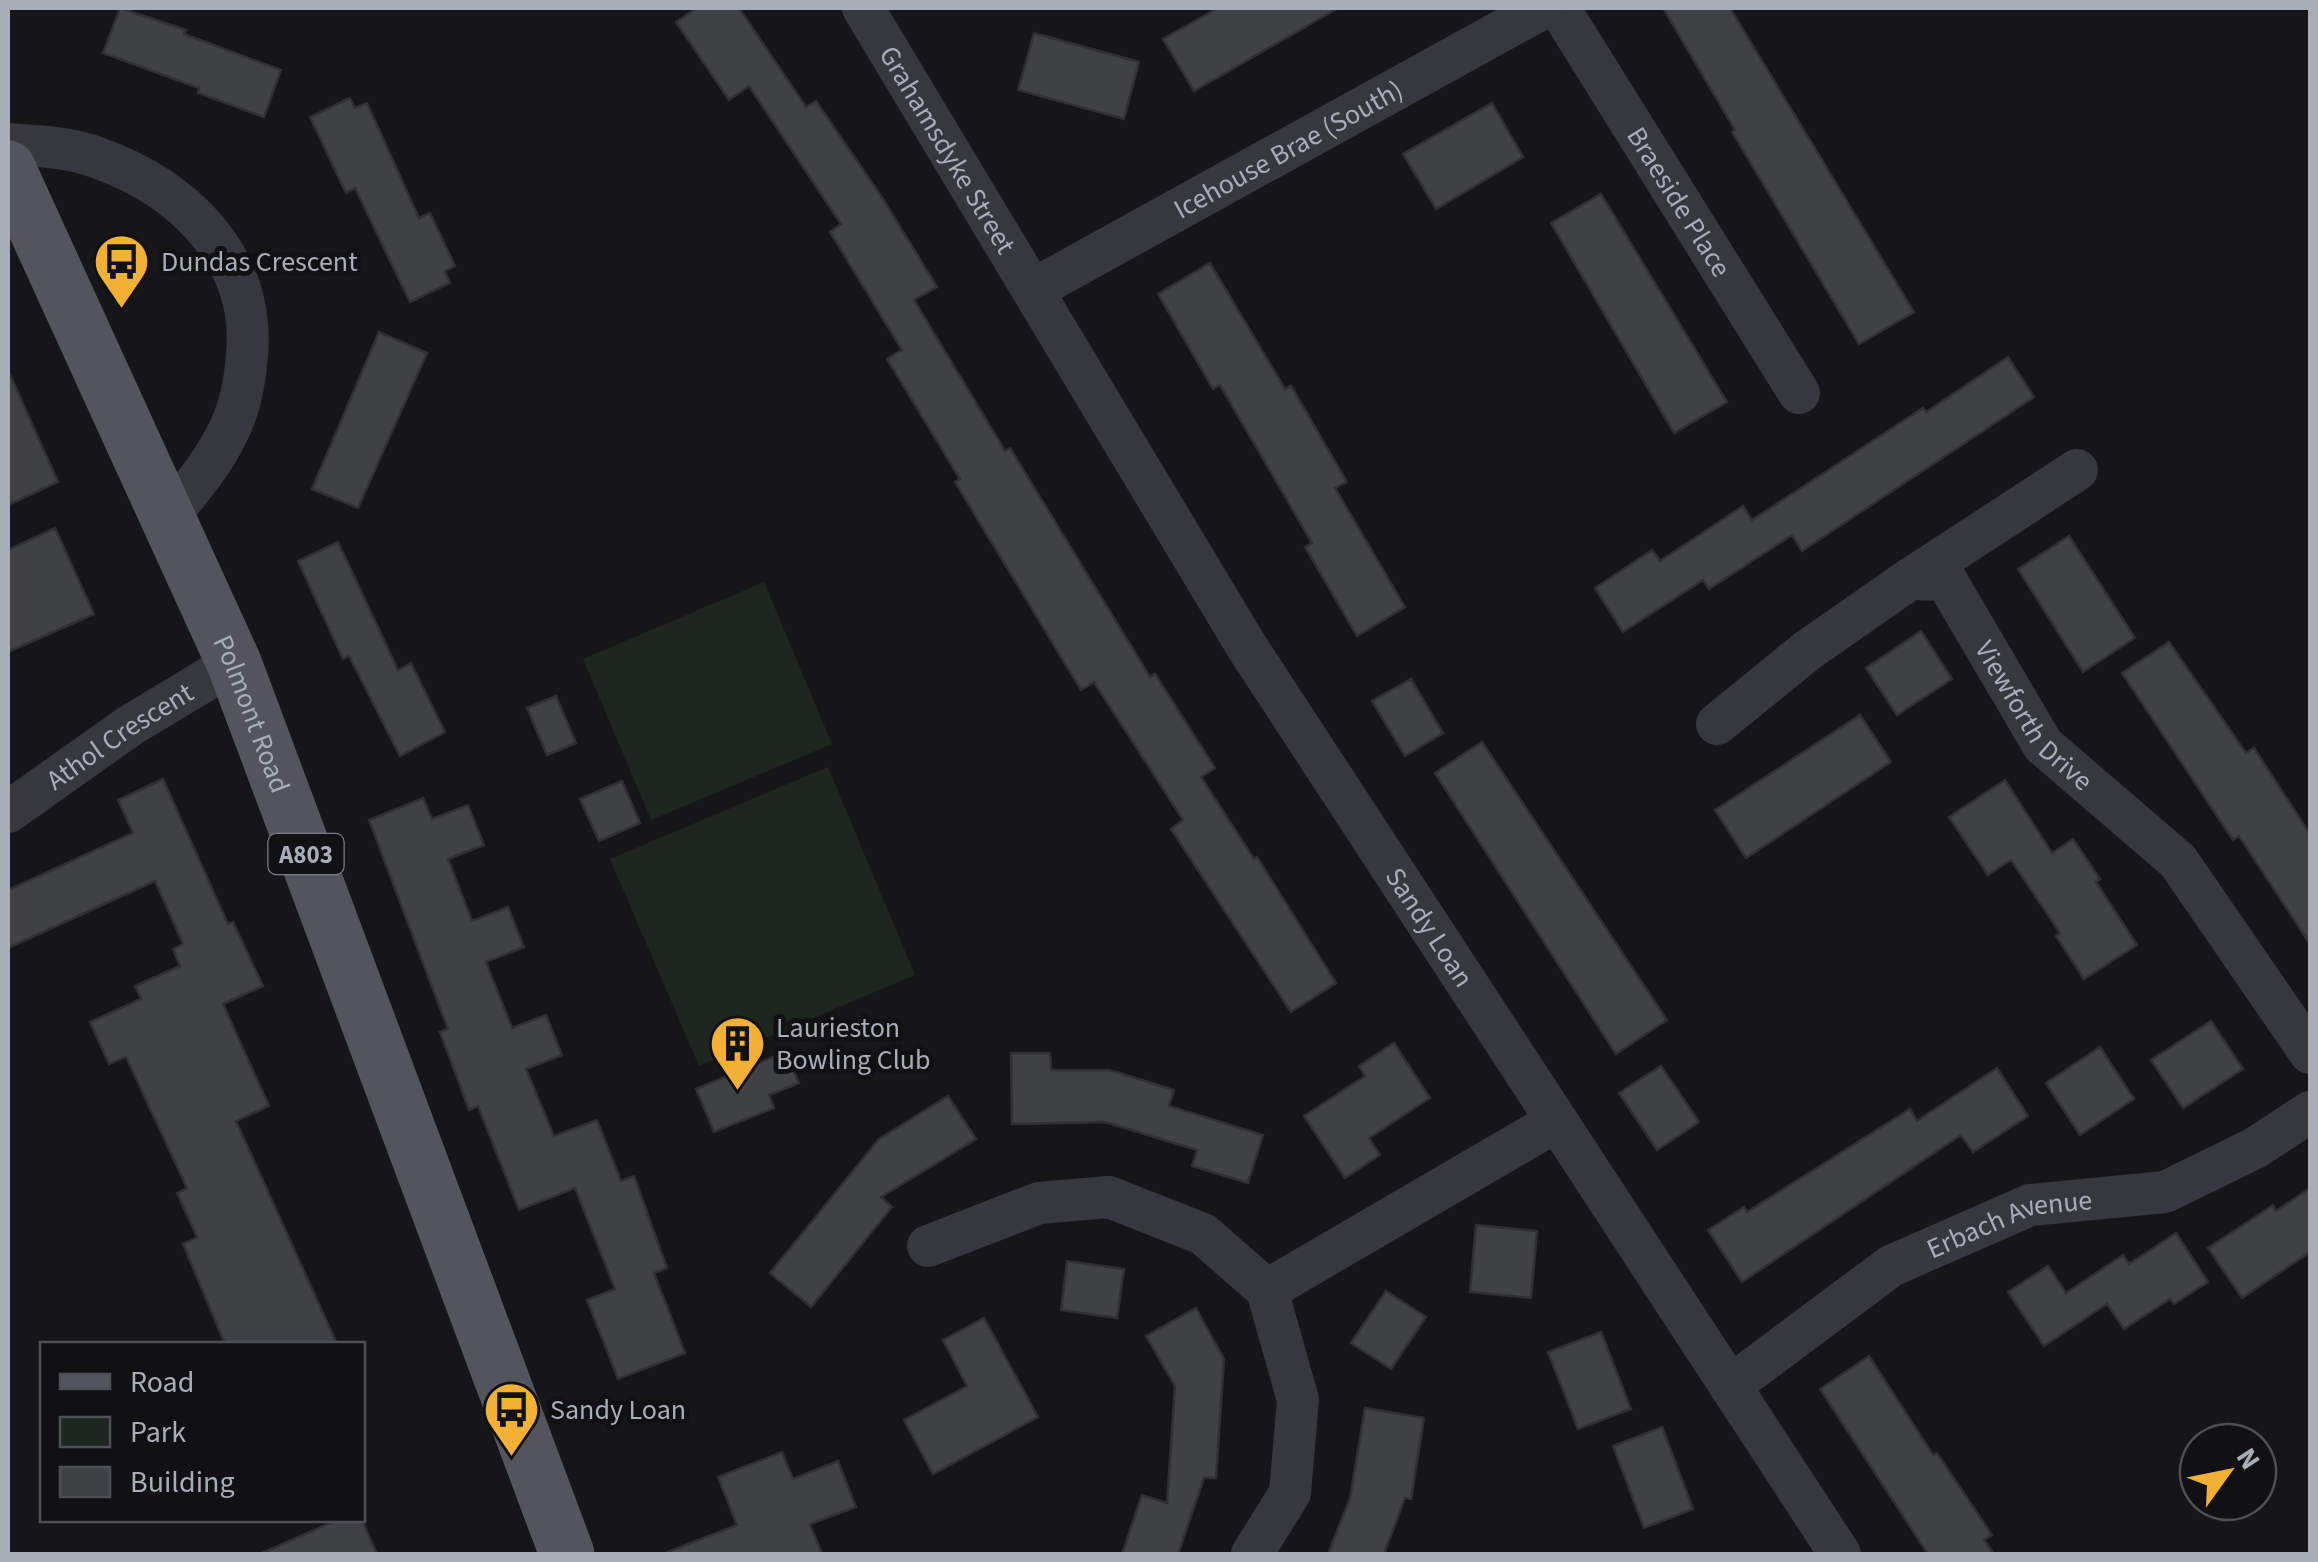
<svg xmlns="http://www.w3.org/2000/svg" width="2318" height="1562" viewBox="0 0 2318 1562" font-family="'Source Sans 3',sans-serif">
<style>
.green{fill:#1e261f}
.building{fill:#404145;stroke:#303034;stroke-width:2.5}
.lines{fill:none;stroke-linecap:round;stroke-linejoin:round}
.street{stroke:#37383d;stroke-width:42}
.primary{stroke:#53555c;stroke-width:55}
.labels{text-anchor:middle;stroke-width:10;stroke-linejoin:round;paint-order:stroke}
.shield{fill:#111113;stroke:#7b7e86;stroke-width:2.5}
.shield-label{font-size:25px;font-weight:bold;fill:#a8adb8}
.street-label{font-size:28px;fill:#a8adb8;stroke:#111113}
.poi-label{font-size:28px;fill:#a8adb8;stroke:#111113;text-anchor:start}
</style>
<rect width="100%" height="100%" fill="#161618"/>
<g class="green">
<path d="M764 582 832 744 651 820 583 659Z"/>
<path d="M828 767 915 975 699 1066 610 859Z"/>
</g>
<g class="building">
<path d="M120 8 186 30 184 34 281 70 264 117 198 93 199 88 103 53Z"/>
<path d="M697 8H739L806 107 816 101 883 199 937 287 914 300 1005 451 1010 448 1150 677 1155 674 1215 768 1201 777 1254 859 1257 857 1336 983 1291 1012 1171 829 1183 820 1094 682 1081 690 955 482 960 479 887 359 902 350 830 232 841 224 749 86 729 100 676 22Z"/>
<path d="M1218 8H1338L1194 91 1163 39Z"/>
<path d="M1663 8H1730L1914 312 1859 344 1732 132 1735 130Z"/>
<path d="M1034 33 1139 62 1124 119 1018 90Z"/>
<path d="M350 98 355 108 367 103 419 218 430 213 455 266 445 271 450 283 410 302 355 188 346 193 310 117Z"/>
<path d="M1492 103 1523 157 1436 209 1403 154Z"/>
<path d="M1601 194 1727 402 1674 433 1551 223Z"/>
<path d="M1210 263 1285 389 1291 386 1347 482 1335 488 1405 607 1357 636 1305 547 1312 543 1220 385 1213 389 1158 294Z"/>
<path d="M379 332 427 353 358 508 312 489Z"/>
<path d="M2008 357 2034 397 1802 551 1792 535 1709 589 1703 580 1623 632 1595 588 1652 550 1660 561 1743 506 1752 520 1923 408 1926 412Z"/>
<path d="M8 370 58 482 8 505Z"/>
<path d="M55 528 94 614 8 652V550Z"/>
<path d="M2069 536 2135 638 2083 672 2018 569Z"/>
<path d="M338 542 398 670 411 663 445 732 400 756 349 656 343 659 298 561Z"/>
<path d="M1921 631 1952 679 1897 715 1866 668Z"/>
<path d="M2169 642 2246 753 2254 748 2310 834V944L2239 836 2233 840 2122 673Z"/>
<path d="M1411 679 1443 733 1405 756 1372 701Z"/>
<path d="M556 696 576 743 547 755 527 708Z"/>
<path d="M1860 715 1891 762 1746 858 1715 810Z"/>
<path d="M1482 742 1667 1020 1616 1054 1435 773Z"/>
<path d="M163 779 228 924 233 922 263 986 223 1004 269 1106 236 1121 337 1344H225L183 1244 197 1237 177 1193 187 1188 126 1057 109 1064 90 1022 141 999 135 986 180 966 173 949 183 944 155 881 8 948V890L133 833 118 800Z"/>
<path d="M2005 780 2052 853 2073 839 2100 879 2096 882 2137 945 2084 979 2056 936 2060 933 2011 860 1988 875 1949 817Z"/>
<path d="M622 781 640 823 599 841 580 799Z"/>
<path d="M423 798 432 819 468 805 484 845 448 859 472 921 508 907 524 947 486 962 512 1028 546 1015 562 1055 526 1069 554 1136 597 1120 621 1181 634 1176 667 1268 654 1273 685 1353 618 1379 587 1300 615 1289 575 1188 519 1210 478 1106 469 1110 440 1032 448 1029 369 820Z"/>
<path d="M2211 1021 2243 1069 2183 1108 2151 1060Z"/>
<path d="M1394 1043 1430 1098 1369 1138 1380 1155 1345 1178 1304 1116 1365 1076 1359 1066Z"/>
<path d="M2100 1047 2134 1099 2080 1135 2046 1083Z"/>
<path d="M785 1052 799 1083 769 1095 774 1108 714 1132 696 1089Z"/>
<path d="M1011 1053H1050L1051 1070H1110L1174 1090 1169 1106 1263 1135 1248 1183 1192 1166 1197 1150 1105 1122 1012 1124Z"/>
<path d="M1661 1066 1699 1122 1657 1150 1619 1093Z"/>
<path d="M1997 1068 2028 1116 1973 1152 1961 1135 1742 1282 1708 1230 1744 1207 1747 1212 1910 1109 1917 1121Z"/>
<path d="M948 1096 976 1139 881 1197 892 1207 811 1307 770 1273 879 1139Z"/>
<path d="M2310 1188V1252L2242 1298 2208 1248 2273 1205 2276 1211Z"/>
<path d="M1476 1225 1537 1231 1531 1298 1470 1292Z"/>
<path d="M2176 1233 2208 1282 2174 1304 2170 1299 2124 1329 2107 1304 2044 1346 2008 1292 2048 1266 2066 1293 2123 1255 2129 1264Z"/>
<path d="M1067 1261 1124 1269 1117 1318 1061 1310Z"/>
<path d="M1386 1291 1426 1317 1391 1369 1351 1343Z"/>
<path d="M1196 1308 1224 1359 1216 1478H1204L1178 1554H1122L1142 1495 1167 1503 1175 1386 1146 1336Z"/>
<path d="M984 1318 1038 1417 933 1474 904 1420 967 1386 943 1340Z"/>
<path d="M1601 1332 1631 1409 1578 1429 1548 1352Z"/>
<path d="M1869 1356 1933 1455 1937 1453 1992 1535 1984 1540 1994 1554H1928L1820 1389Z"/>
<path d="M1365 1408 1424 1418 1411 1499 1405 1498 1384 1554H1328L1350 1498Z"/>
<path d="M1662 1427 1693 1509 1644 1528 1613 1446Z"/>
<path d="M782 1452 793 1479 838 1461 856 1507 810 1524 822 1554H667V1552L737 1525 718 1477Z"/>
<path d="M337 1520H362L377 1554H260Z"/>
</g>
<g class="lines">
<g class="street">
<path id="s1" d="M863 8 1247 647 1840 1554"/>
<path id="s2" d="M1559 8 1799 393"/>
<path d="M8 144C37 146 70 147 98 158 184 188 256 259 247 355 245 383 239 412 226 436 211 466 189 491 168 517"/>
<path id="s3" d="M1034 289 1543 8"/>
<path d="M1910 579 2077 470"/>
<path id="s4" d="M1717 724 1808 650 1910 579 1946 580 2043 745 2178 861 2310 1053"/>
<path id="s5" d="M8 812 131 725 234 663"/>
<path d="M928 1246 1039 1203 1109 1197 1203 1234 1267 1290 1298 1400 1290 1493 1252 1554"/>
<path d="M1267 1290 1557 1121"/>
<path id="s6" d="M1730 1386 1891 1266 2030 1205 2165 1192 2255 1148 2310 1112"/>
</g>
<path class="primary" id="s7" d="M8 168 234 663 567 1554"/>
</g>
<defs>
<symbol id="bus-pin" viewBox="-11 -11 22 30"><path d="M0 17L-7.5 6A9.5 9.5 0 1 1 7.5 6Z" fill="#f2b134" stroke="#111113"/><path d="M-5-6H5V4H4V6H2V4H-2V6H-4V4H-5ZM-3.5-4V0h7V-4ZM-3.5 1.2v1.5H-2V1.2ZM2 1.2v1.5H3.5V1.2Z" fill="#111"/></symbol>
<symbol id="building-pin" viewBox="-11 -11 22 30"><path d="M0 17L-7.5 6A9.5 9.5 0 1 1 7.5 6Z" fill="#f2b134" stroke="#111113"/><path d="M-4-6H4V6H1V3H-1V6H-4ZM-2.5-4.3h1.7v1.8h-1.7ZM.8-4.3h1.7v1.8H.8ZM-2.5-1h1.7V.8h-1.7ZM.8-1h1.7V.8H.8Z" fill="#111"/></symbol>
</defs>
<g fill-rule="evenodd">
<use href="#bus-pin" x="90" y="230" width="63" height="86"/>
<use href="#building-pin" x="706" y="1012" width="63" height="86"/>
<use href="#bus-pin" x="480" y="1378" width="63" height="86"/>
</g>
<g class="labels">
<rect class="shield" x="268.5" y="834" width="75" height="40" rx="8"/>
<g class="shield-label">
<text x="306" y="863">A803</text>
</g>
<g class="street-label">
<text dy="10" stroke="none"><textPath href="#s1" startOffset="165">Grahamsdyke Street</textPath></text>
<text dy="10" stroke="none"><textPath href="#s3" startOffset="290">Icehouse Brae (South)</textPath></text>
<text dy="10" stroke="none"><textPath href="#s2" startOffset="228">Braeside Place</textPath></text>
<text dy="10" stroke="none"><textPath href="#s4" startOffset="440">Viewforth Drive</textPath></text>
<text dy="10" stroke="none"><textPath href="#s7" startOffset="598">Polmont Road</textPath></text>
<text dy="10" stroke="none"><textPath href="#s5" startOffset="135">Athol Crescent</textPath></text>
<text dy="10" stroke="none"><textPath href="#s1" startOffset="1080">Sandy Loan</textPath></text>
<text dy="10" stroke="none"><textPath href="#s6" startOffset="328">Erbach Avenue</textPath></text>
</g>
<g class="poi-label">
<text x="161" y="271">Dundas Crescent</text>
<text x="776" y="1037">Laurieston<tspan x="776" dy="32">Bowling Club</tspan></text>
<text x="550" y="1419">Sandy Loan</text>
</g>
</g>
<rect width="2318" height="1562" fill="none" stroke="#a8adb8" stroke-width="20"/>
<rect x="40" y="1342" width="325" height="180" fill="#111113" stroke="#4d4f55" stroke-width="2.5"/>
<rect x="60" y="1374" width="50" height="15" fill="#53555c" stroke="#4d4f55" stroke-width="2.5"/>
<text x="130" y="1392" font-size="30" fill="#a8adb8">Road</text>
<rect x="60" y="1417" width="50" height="30" fill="#1e261f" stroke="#4d4f55" stroke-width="2.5"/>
<text x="130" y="1442" font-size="30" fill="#a8adb8">Park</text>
<rect x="60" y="1467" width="50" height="30" fill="#404145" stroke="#4d4f55" stroke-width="2.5"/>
<text x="130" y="1492" font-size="30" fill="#a8adb8">Building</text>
<g transform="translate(2228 1472) rotate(57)"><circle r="48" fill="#111113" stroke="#4d4f55" stroke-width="2.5"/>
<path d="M0-8L18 38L0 25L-18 38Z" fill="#f2b134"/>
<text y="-15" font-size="28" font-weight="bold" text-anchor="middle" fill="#a8adb8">N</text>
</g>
</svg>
